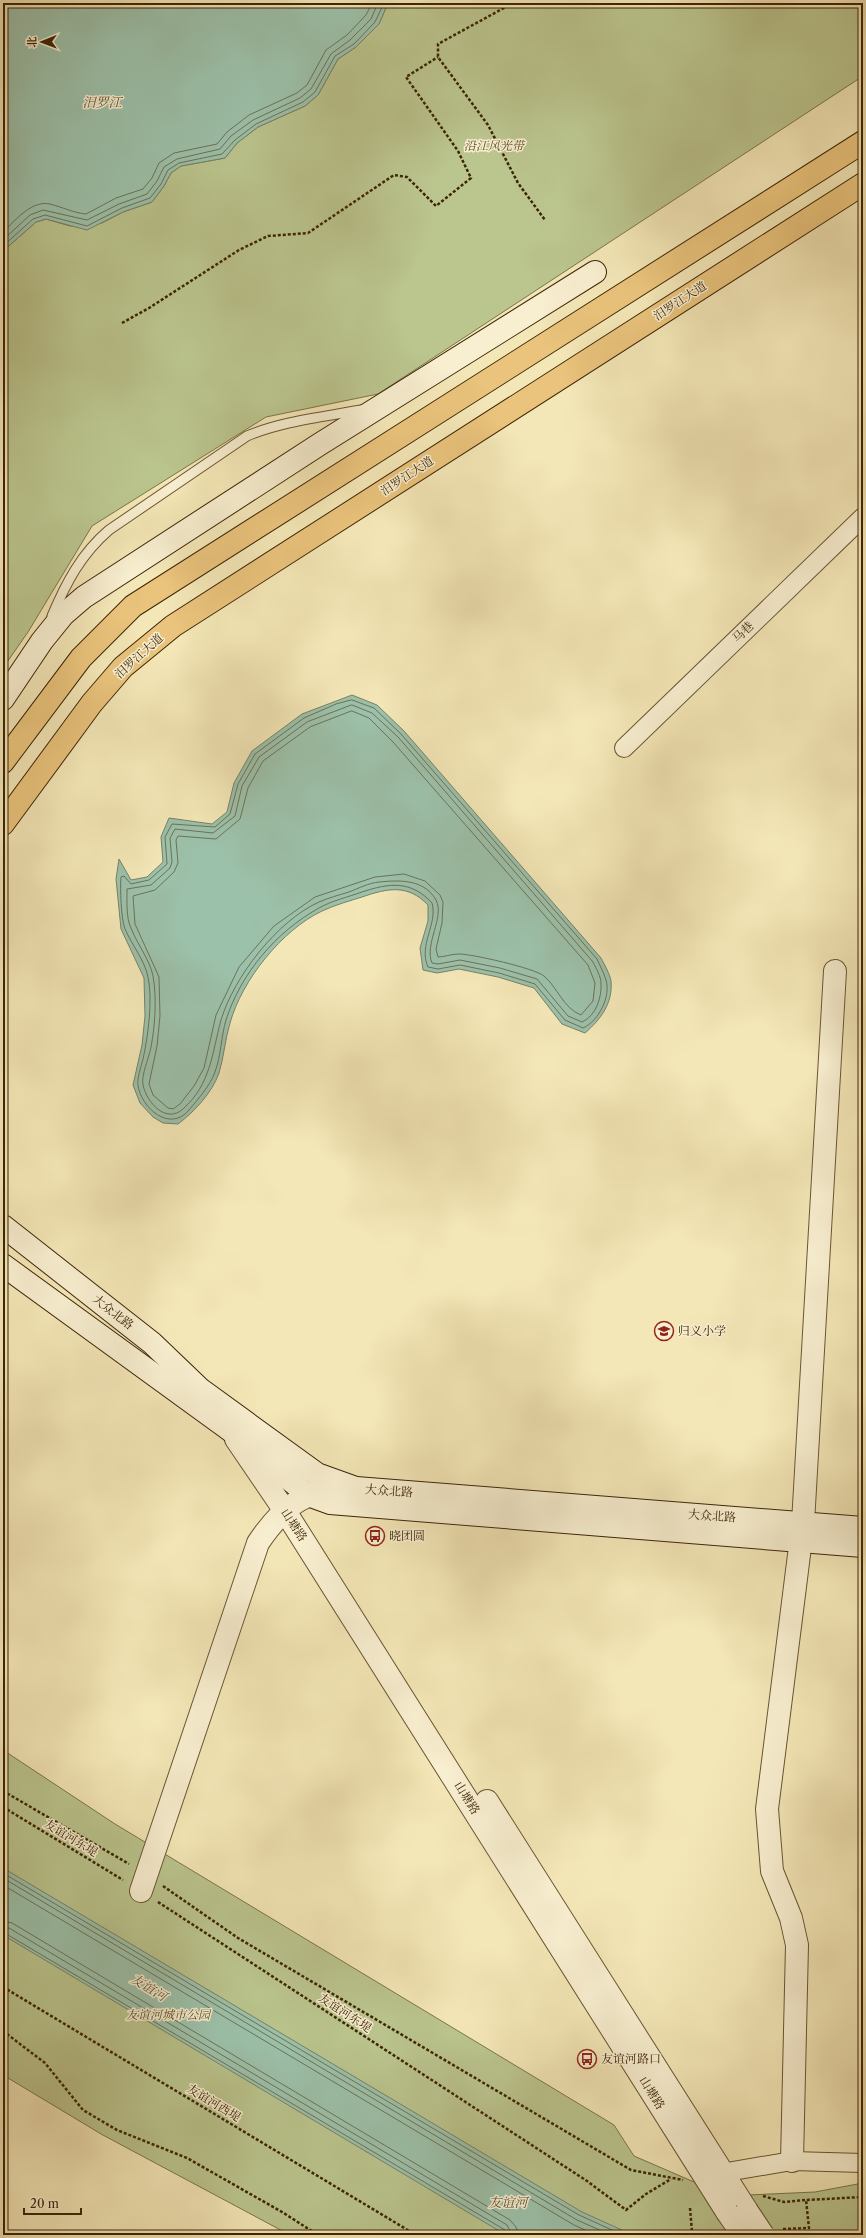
<svg xmlns="http://www.w3.org/2000/svg" width="866" height="2238" viewBox="0 0 866 2238" font-family="'Libre Caslon Text','Noto Serif SC',serif">
<style>
.green{fill:#bbc58e;stroke:#7c744a}
.water{fill:#9cc1aa;stroke:#768268}
.lines{fill:none;stroke-linecap:round;stroke-linejoin:round}
.shore{stroke:#6c7258;stroke-width:1}
.service-casing{stroke:#6a5532;stroke-width:11}
.minor-casing{stroke:#6a5532;stroke-width:20}
.tertiary-casing{stroke:#6a5532;stroke-width:24}
.secondary-casing{stroke:#3c2406;stroke-width:24}
.primary-casing{stroke:#3c2406;stroke-width:24}
.path{stroke:#3c2406;stroke-width:2.5;stroke-dasharray:3 2;stroke-linecap:butt}
.service{stroke:#f8efd0;stroke-width:9}
.minor{stroke:#f8efd0;stroke-width:18}
.tertiary{stroke:#f8efd0;stroke-width:22}
.secondary{stroke:#f8efd0;stroke-width:22}
.primary{stroke:#eac47c;stroke-width:22}
.tertiary-bridge-casing{stroke:#6a5532;stroke-width:24;stroke-linecap:butt}
.tertiary-bridge{stroke:#f8efd0;stroke-width:22}
.labels{text-anchor:middle;stroke-width:3;stroke-linejoin:round;paint-order:stroke}
.park-label{font-size:12px;font-style:italic;fill:#5c4c28;stroke:#f8efd0}
.street-label{font-size:12px;fill:#3c2406;stroke:#f8efd0}
.poi-label{font-size:12px;fill:#3c2406;stroke:#f8efd0;text-anchor:start}
.water-label{font-size:13px;font-style:italic;fill:#595337;stroke:#f8efd0}
</style>
<rect width="100%" height="100%" fill="#f4e7b7"/>
<filter id="stains"><feTurbulence type="fractalNoise" baseFrequency=".005" numOctaves="4"/><feColorMatrix values="0 0 0 0 .2 0 0 0 0 .09 0 0 0 0 .02 0 0 0 .5 -.17"/></filter>
<radialGradient id="worn" r=".72"><stop offset=".6" stop-color="#630" stop-opacity="0"/><stop offset="1" stop-color="#630" stop-opacity=".3"/></radialGradient>
<g class="green">
<path d="M388 3H863V76L378 394 266 417 92 526 28 632 3 668V251L36 222 46 219 70 226 102 223 123 212 152 202 164 186 171 173 181 166 225 158 237 143 258 127 305 106 318 95 338 59 356 47 379 24Z"/>
<path d="M3 1750 115 1824 614 2125 634 2156 701 2185 748 2195 815 2192 863 2183V2235H290L101 2134 3 2075Z"/>
</g>
<g class="water">
<path d="M3 3H388L379 24 356 47 338 59 318 95 305 106 258 127 237 143 225 158 181 166 171 173 164 186 152 202 123 212 87 230 46 219 36 222 3 251Z"/>
<path d="M352 695 377 705 404 731 601 958C604 964 610 974 611 981 613 1003 601 1019 585 1033L562 1024 534 988 498 977 459 969 437 973 423 970 420 948 428 921V905C408 884 388 888 362 897 349 901 335 905 322 911 282 930 242 980 230 1023 225 1039 224 1057 219 1073 212 1093 194 1112 178 1124L163 1123 153 1117 140 1103 133 1085 142 1045 145 1016 144 978 121 929 116 879 119 859 131 880 147 877 163 862 161 837 169 818 212 824 227 812 234 783 252 751 302 714Z"/>
<path d="M3 1868 582 2212 633 2235H506L3 1935Z"/>
</g>
<g class="lines">
<g class="shore">
<path d="M3 232C15 221 31 200 50 204 62 207 74 213 86 214L116 198 143 189 152 178 159 163 174 153 217 144 227 132 249 115 297 93 307 85 326 50 347 35 366 15 372 3"/>
<path d="M3 240 30 215 43 210 87 220 119 204 147 194 157 181 164 167 177 159 220 149 231 136 253 120 300 98 311 89 331 54 350 40 371 19 378 3"/>
<path d="M3 246 33 219 45 215 87 226 122 208 150 198 161 184 168 170 179 163 222 154 235 140 256 124 303 102 315 92 335 56 354 44 375 22 384 3"/>
<path d="M352 700 374 708 401 734 597 959C600 966 604 973 606 980 611 996 599 1021 583 1028L565 1020 535 984 499 973 460 965 438 969 428 967C418 945 438 924 432 903 411 880 389 883 362 892 348 897 331 901 319 908 276 932 241 973 226 1020 221 1037 221 1056 215 1072 210 1086 198 1099 189 1110 170 1133 141 1108 138 1085 137 1078 141 1067 143 1059 148 1037 153 999 148 977 145 961 132 945 125 929 121 919 120 888 121 877L124 876 131 884 149 880 167 864 165 837 172 824 215 827 230 814 238 784 255 754 304 718 336 704Z"/>
<path d="M352 705 372 713 398 737 593 962C596 968 601 977 601 983 602 997 596 1016 582 1022L568 1016 537 979 500 968 460 960 438 964 432 963C424 944 445 917 436 900 424 879 400 880 379 882 369 883 359 888 349 892 339 895 328 898 319 902 277 921 234 977 221 1020 212 1053 211 1084 183 1109 166 1124 147 1103 143 1085 141 1075 149 1058 151 1047 155 1026 157 998 153 976 150 960 137 944 131 928 126 918 127 901 127 889L151 885 170 868 172 862 170 838 175 829 213 833 235 816 242 786 259 757 307 722Z"/>
<path d="M352 711 369 718 393 742 588 965 595 983 593 1001 581 1015C563 1008 558 988 544 976 534 968 472 954 459 954 451 954 444 957 438 957L436 949 442 923 443 902 440 895 425 881 404 874 375 877 315 897 274 926 239 967 216 1015 204 1068 194 1086 180 1104 173 1109 168 1108 153 1095 149 1084 157 1046 160 1016 159 977 135 924 133 896 155 890 174 872 178 863 176 840 178 836 216 839 240 819 248 788 263 761 310 727Z"/>
<path d="M3 1873 579 2215 623 2235"/>
<path d="M3 1878 577 2220 611 2235"/>
<path d="M3 1885 574 2225 596 2235"/>
<path d="M3 1921 12 1923 510 2220 516 2227 518 2235"/>
<path d="M3 1927 9 1928 507 2225 512 2235"/>
<path d="M3 1932 505 2230 507 2235"/>
</g>
<defs>
<path id="service" d="M52 616C66 583 81 554 109 530L247 436C283 421 323 417 361 410"/>
<g id="minor">
<path d="M624 748 863 517"/>
<path d="M721 2173 792 2161 863 2163"/>
</g>
<g id="tertiary">
<path d="M236 1439 285 1511 727 2212"/>
<path d="M487 1801 747 2211"/>
<path d="M141 1891 258 1543C284 1504 308 1487 356 1488"/>
<path d="M792 2161 797 1945 791 1918 772 1871 767 1809 803 1523 835 971"/>
</g>
<g id="secondary">
<path d="M3 699 42 641 63 615 84 597 320 444 595 272"/>
<path d="M3 1226 152 1343 200 1389 317 1474 356 1488 863 1528"/>
<path d="M3 1265 230 1430 308 1495 330 1503 863 1546"/>
</g>
<g id="primary">
<path d="M3 762 81 658 133 606 863 142"/>
<path d="M3 824 92 703 123 667 173 626 863 184"/>
</g>
</defs>
<use href="#service" class="service-casing"/>
<use href="#minor" class="minor-casing"/>
<use href="#tertiary" class="tertiary-casing"/>
<use href="#secondary" class="secondary-casing"/>
<use href="#primary" class="primary-casing"/>
<g class="path">
<path d="M513 3 438 44V57L488 125 518 183 545 220"/>
<path d="M122 323 149 308 239 250 268 236 308 233 394 175 407 177 436 206 471 178 458 151 406 77 438 57"/>
<path d="M3 493V497"/>
<path d="M3 1791 129 1864"/>
<path d="M3 1807 123 1880"/>
<path d="M163 1886 238 1938 631 2170 683 2180"/>
<path d="M158 1902 587 2181 626 2210 646 2194 671 2179"/>
<path d="M3 1987 416 2235"/>
<path d="M3 2031 45 2063 83 2110 117 2130 187 2158 282 2212 318 2235"/>
<path d="M763 2196 784 2202 806 2200"/>
<path d="M690 2208 692 2232 716 2233"/>
<path d="M783 2229 809 2228 806 2200 863 2197"/>
</g>
<use href="#service" class="service"/>
<use href="#minor" class="minor"/>
<use href="#tertiary" class="tertiary"/>
<use href="#secondary" class="secondary"/>
<use href="#primary" class="primary"/>
<defs>
<g id="tertiary-bridge">
<path d="M747 2211 763 2235"/>
<path d="M727 2212 743 2235"/>
</g>
</defs>
<use href="#tertiary-bridge" class="tertiary-bridge-casing"/>
<use href="#tertiary-bridge" class="tertiary-bridge"/>
</g>
<defs>
<symbol id="school-ring" viewBox="-11 -11 22 22"><circle r="9.5" fill="#f8efd0" stroke="#8f2418" stroke-width="1.5"/><path d="M0-5L7-2L0 1L-7-2ZM-4 1L0 2.5L4 1V4Q0 6-4 4Z" fill="#8f2418"/></symbol>
<symbol id="bus-ring" viewBox="-11 -11 22 22"><circle r="9.5" fill="#f8efd0" stroke="#8f2418" stroke-width="1.5"/><path d="M-5-6H5V4H4V6H2V4H-2V6H-4V4H-5ZM-3.5-4V0h7V-4ZM-3.5 1.2v1.5H-2V1.2ZM2 1.2v1.5H3.5V1.2Z" fill="#8f2418"/></symbol>
</defs>
<g fill-rule="evenodd">
<use href="#school-ring" x="653" y="1320" width="22" height="22"/>
<use href="#bus-ring" x="364" y="1525" width="22" height="22"/>
<use href="#bus-ring" x="576" y="2048" width="22" height="22"/>
</g>
<g class="labels">
<g class="park-label">
<text x="494" y="150">沿江风光带</text>
<text x="168" y="2019">友谊河城市公园</text>
</g>
<g class="street-label">
<text transform="translate(680 301) rotate(-33)" y="4">汨罗江大道</text>
<text transform="translate(407 476) rotate(-33)" y="4">汨罗江大道</text>
<text transform="translate(743 632) rotate(-44)" y="4">马巷</text>
<text transform="translate(139 656) rotate(-42)" y="4">汨罗江大道</text>
<text transform="translate(113 1312) rotate(38)" y="4">大众北路</text>
<text transform="translate(389 1491) rotate(4)" y="4">大众北路</text>
<text transform="translate(712 1516) rotate(4)" y="4">大众北路</text>
<text transform="translate(294 1525) rotate(57)" y="4">山塘路</text>
<text transform="translate(467 1798) rotate(58)" y="4">山塘路</text>
<text transform="translate(71 1838) rotate(31)" y="4">友谊河东堤</text>
<text transform="translate(345 2013) rotate(33)" y="4">友谊河东堤</text>
<text transform="translate(652 2093) rotate(58)" y="4">山塘路</text>
<text transform="translate(214 2103) rotate(31)" y="4">友谊河西堤</text>
</g>
<g class="poi-label">
<text x="678" y="1335">归义小学</text>
<text x="389" y="1540">晓团圆</text>
<text x="601" y="2063">友谊河路口</text>
</g>
<g class="water-label">
<text x="102" y="107">汨罗江</text>
<text transform="translate(149 1987) rotate(31)" y="5">友谊河</text>
<text x="508" y="2207">友谊河</text>
</g>
</g>
<rect width="866" height="2238" fill="none" stroke="#f4e7b7" stroke-width="16"/>
<rect x="4" y="4" width="858" height="2230" fill="none" stroke="#3c2406" stroke-width="2"/>
<rect x="8" y="8" width="850" height="2222" fill="none" stroke="#3c2406"/>
<g transform="translate(42 42) rotate(269)" stroke="#f8efd0" stroke-width="3" paint-order="stroke">
<path d="M0-3L7 15L0 10L-7 15Z" fill="#3c2406"/>
<text y="-6" font-size="11" font-weight="bold" text-anchor="middle" fill="#3c2406">北</text>
</g>
<path d="M24 2208v6h57v-6" fill="none" stroke="#3c2406" stroke-width="2"/>
<text x="30" y="2208" font-size="12" fill="#3c2406" stroke="#f8efd0" stroke-width="3" paint-order="stroke">20 m</text>
<rect width="100%" height="100%" filter="url(#stains)"/>
<rect width="100%" height="100%" fill="url(#worn)"/>
</svg>
